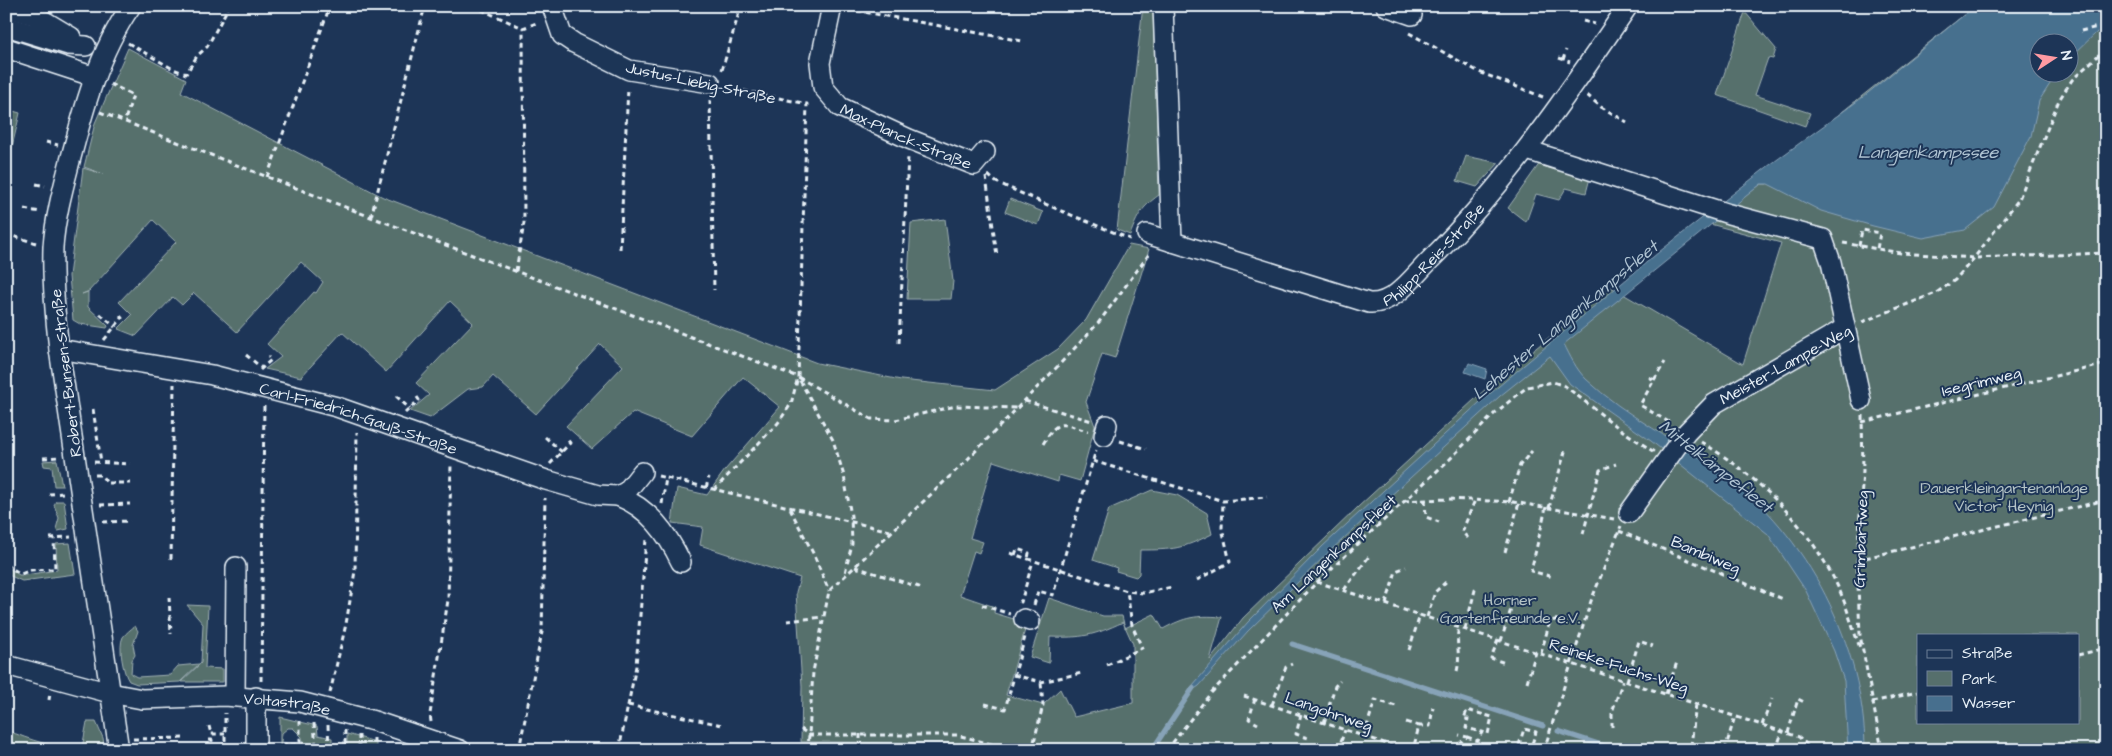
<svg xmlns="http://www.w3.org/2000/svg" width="2112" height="756" viewBox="0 0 2112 756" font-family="'Architects Daughter',sans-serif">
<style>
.green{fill:#566f6c;stroke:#9fb0b2;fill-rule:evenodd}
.water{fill:#476f8e;stroke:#87a3b8}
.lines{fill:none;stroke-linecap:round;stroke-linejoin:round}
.stream{stroke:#87a3b8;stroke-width:5}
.minor-casing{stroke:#e8f1f8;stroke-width:22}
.path{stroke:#e8f1f8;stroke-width:3;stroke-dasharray:5 4;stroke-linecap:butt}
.minor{stroke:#1d3557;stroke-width:19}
.labels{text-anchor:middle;stroke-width:4;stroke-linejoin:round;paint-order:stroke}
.street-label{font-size:16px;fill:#e8f1f8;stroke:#1d3557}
.park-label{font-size:16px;fill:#b5c4c7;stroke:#1d3557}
.water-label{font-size:18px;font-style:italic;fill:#b0c4d3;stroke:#1d3557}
</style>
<rect width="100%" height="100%" fill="#1d3557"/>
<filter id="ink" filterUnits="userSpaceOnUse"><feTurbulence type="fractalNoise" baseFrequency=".02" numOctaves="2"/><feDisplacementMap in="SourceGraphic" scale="10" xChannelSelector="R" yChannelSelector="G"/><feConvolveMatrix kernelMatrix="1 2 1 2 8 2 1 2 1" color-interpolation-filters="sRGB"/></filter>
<g filter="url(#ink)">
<g class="green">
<path d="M1143 6H1153L1159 195C1141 208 1138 215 1130 235L1117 230Z"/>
<path d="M1975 6H2106V750H971L949 743 801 742 802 686 796 592 800 578 700 545 703 527 672 523 677 488 707 495 725 470 780 407 743 377 692 436 633 412 592 449 566 426 623 366 600 344 536 414 493 376 483 387 468 389 430 418 410 411 429 395 416 383 473 323 450 301 386 372 342 332 301 377 265 369 281 357 267 344 314 292 316 293 323 282 301 262 237 332 194 293 182 305 173 297 136 336 118 329 132 315 119 302 176 242 153 220 89 291 82 294 88 292V307L108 326 107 328 80 324 73 320 69 276 83 168 103 174 84 167 95 123 128 48 186 79 181 92 383 197 817 363 901 380 995 390 1058 349 1086 320 1129 245 1149 249 1115 358 1102 354 1086 402 1095 426 1080 481 1059 475 1058 482 993 461 970 538 983 542 979 553 974 551 960 595 995 607 994 613 1027 623 1006 695 1043 705 1060 689 1074 717 1133 703V644L1123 622C1093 636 1082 638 1050 637L1049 663 1030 657 1049 598 1103 616H1122L1125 628 1154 614 1163 629C1185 617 1196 615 1222 617L1210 660 1243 618 1358 507 1488 387 1611 287 1743 364 1781 243 1710 224 1761 184H1767L1827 124ZM2040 42H2070V72H2040ZM1918 635H2078V722H1918Z"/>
<path d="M1745 12 1776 49 1773 59 1768 58 1755 95 1810 113 1805 126 1717 95Z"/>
<path d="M6 109 20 113 6 172Z"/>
<path d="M1466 156 1499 163 1477 187 1457 181Z"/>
<path d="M1540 163 1590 178 1586 193 1566 188 1559 200 1536 194 1526 222 1508 208Z"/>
<path d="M1010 199 1043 212 1038 225 1005 212Z"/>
<path d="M945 219 953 281 951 299H907L911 223Z"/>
<path d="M57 460 62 486H54L52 467 44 466 43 461Z"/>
<path d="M1152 490 1177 495 1207 513 1212 534C1182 549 1173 550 1140 550L1139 574 1136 577 1116 571 1117 568 1093 560 1109 509Z"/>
<path d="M56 501H64L68 529 58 531 56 529 59 518 54 505Z"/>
<path d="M70 543 75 574 22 581 6 574V566L19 575H25L57 570 56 544Z"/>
<path d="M187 605 208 606 205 668 223 669V682H181L201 663 203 624Z"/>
<path d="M135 626 138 631 133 645 135 655 132 660 131 674 137 677 170 675 178 666 199 664 180 682 137 684 129 681C123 673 118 646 123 637 126 633 131 629 135 626Z"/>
<path d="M280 717 317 726 318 735 332 738V750H303L302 737 293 728H288L282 733 280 750Z"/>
<path d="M87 722H96L103 738 105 750H6V730C31 740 55 749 82 748Z"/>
<path d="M347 734 376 742V747L347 750Z"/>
</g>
<g class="water">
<path d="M1975 6H2106V30L2097 32 2070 58V42H2040V72L2057 73 2039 101 2031 136 1994 207 1965 230 1923 238 1873 226 1821 211 1768 184H1761L1564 344C1570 356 1576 369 1586 379 1626 417 1678 441 1723 473 1807 532 1865 648 1865 750H1848L1844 681 1834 651 1806 591 1768 534 1651 441 1570 384 1550 356 1500 396 1331 550 1248 631 1199 686 1190 692 1192 686 1248 622 1323 546 1480 402 1659 252 1767 167 1863 97Z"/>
<path d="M1469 363 1487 369 1485 379 1465 372Z"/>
</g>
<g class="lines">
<g class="stream">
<path d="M1292 644 1543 726"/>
<path d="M1558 731 1617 750"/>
<path d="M1152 750 1193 688"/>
</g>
<defs>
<g id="minor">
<path d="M552 6 562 35 574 43 629 70 710 83"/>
<path id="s1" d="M832 6 820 63 823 87 840 107 909 139 974 165 985 152"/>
<path d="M1163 6 1172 242"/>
<path d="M1386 6 1412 15"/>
<path d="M6 7 36 16 71 37"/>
<path d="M6 26 68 45 86 46"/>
<path d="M6 48 95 77"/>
<path d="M1527 150 1729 214 1823 239 1831 262 1861 400"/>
<path id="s2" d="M1147 234 1369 303C1394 305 1413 277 1429 261 1506 184 1567 96 1628 6"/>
<path id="s3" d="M59 349 212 375 337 407 546 480 598 495 618 496 627 491 642 472"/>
<path d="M1104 436 1107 425"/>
<path d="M618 496C649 508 667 533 681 562"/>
<path d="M1629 513 1686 433 1714 404 1845 328"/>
<path d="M1024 619 1030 621"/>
<path id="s4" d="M6 665 110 693 142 699 225 696 300 702 374 721 460 750"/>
<path d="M235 696 236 567"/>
<path d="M256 697V750"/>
<path d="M119 750 59 349C55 315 52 281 53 247 55 219 62 192 69 165 83 111 98 53 131 6"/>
</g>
</defs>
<use href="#minor" class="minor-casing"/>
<g class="path">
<path d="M473 6 523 28"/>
<path d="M848 9 1022 41"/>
<path d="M1583 21 1595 24"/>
<path d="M2081 31 2106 25"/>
<path d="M1409 33 1479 72 1543 97"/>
<path d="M128 43 173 69 186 74 197 56 207 47 229 6"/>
<path d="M1559 58 1570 62"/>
<path d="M1563 60 1566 50"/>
<path d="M722 70 741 6"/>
<path d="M110 84 133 95 125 120"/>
<path d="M726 87 807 104 798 377 833 440 844 476 851 516 852 544 844 577"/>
<path d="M1587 95 1601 107 1627 122"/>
<path d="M710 100 714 290"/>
<path d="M100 112 371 217 798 377"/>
<path d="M46 142 58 145"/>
<path d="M988 175 996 182 1059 210 1130 239"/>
<path d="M267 177 330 6"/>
<path d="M986 177 997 256"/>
<path d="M36 184 45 186"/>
<path d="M24 209 40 212"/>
<path d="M371 217 425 6"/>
<path d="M6 234 36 243"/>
<path d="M1843 243 1901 253 1974 258 2106 253"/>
<path d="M1859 246 1862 230 1880 233 1877 249"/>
<path d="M620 249 628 88"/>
<path d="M516 271 524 223 523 28 539 22"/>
<path d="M100 314 115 327"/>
<path d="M1862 322 1936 293 1955 280 1974 258 2019 199 2059 100 2072 80 2106 48"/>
<path d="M104 340 122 318 120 316"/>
<path d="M899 343 908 156"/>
<path d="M246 355 262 368"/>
<path d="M260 370 271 360 268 357"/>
<path d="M1649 377 1654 380 1640 405 1672 424"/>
<path d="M1654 380 1665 362"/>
<path d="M396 396 410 409"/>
<path d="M1025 401 1092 421"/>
<path d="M93 409 101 462"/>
<path d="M405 413 419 400 417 397"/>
<path d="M1862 415 1863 471 1857 560 1860 635 1882 750"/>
<path d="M1862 422 2106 364"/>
<path d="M545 437 562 452"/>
<path d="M1120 441 1146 449"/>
<path d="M1701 442C1756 474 1809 526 1837 585 1847 605 1852 628 1861 650"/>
<path d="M1043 444C1059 417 1060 424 1088 431"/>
<path d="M43 458 59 457"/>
<path d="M1093 461 1223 501 1267 497"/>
<path d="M94 462 130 464"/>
<path d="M550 464 570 443 567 439"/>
<path d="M95 475H101L107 483H130"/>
<path d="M658 476 890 531"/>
<path d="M706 488 709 477"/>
<path d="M714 490 778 423 791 404 798 377 871 419 895 420 956 406 1018 408"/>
<path d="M49 494 64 493"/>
<path d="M1425 500 1426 517 1439 522"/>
<path d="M1404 501 1448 499 1513 502 1614 519"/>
<path d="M1509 502 1520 465 1532 451"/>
<path d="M662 504 666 478"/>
<path d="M100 505 130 504"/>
<path d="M1546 507 1531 571 1553 577"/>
<path d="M1549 508 1566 448"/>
<path d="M790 509 814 555 829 591"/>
<path d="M103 522 130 521"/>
<path d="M1619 531 1783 599"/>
<path d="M1583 534 1600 470 1616 464"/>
<path d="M50 538 71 537"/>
<path d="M1468 538 1462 532 1475 500"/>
<path d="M1505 552 1519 503"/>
<path d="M1010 553 1127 591 1143 593 1172 587"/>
<path d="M1015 555 1017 549 1029 553 1028 559"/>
<path d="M171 559 174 384"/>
<path d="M1857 560 2106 500"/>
<path d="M6 565 21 574 31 570 55 569 54 538"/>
<path d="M855 567 919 587 918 590"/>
<path d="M1197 580 1230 562 1222 528 1223 501"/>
<path d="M1317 582 1799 737 1812 750"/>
<path d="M1344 590 1370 555"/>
<path d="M169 597 171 634"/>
<path d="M1019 601 1021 602 1033 561"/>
<path d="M1386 604 1396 571 1406 567"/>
<path d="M982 605 1010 614"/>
<path d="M1034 605 1038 591 1053 595 1096 450"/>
<path d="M1427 617 1435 592 1448 580"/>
<path d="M787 621 823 617"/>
<path d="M1465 629 1475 590 1478 587"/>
<path d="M1498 640 1491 658 1505 663"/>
<path d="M1501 641 1512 606 1518 599"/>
<path d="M6 650 9 642"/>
<path d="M1409 650 1420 615"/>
<path d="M1541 653 1550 621 1560 619"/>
<path d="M2078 655 2106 648"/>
<path d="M1107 665 1142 648 1132 625 1127 591"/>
<path d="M1457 671C1461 656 1455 642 1459 627"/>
<path d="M1014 675 1041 682 1082 673"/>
<path d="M261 681 264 404"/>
<path d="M1627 681 1639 641 1653 646"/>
<path d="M1527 682 1536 652"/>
<path d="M330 693 346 624 355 571 357 432"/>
<path d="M1666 694 1677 662"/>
<path d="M1244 696 1405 750"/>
<path d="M1255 699 1249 719 1258 724"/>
<path d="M49 700 50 693"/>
<path d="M1872 702 1918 692"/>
<path d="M985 704 1005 709 1025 637"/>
<path d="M628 705 722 725"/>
<path d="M1272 705 1286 667 1292 664"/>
<path d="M1301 715 1296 734 1308 738"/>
<path d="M431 722 430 714 448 600 451 464"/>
<path d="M1406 722 1419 726 1413 750"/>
<path d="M314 723 316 750"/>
<path d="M1324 723 1335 686 1340 681"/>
<path d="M328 725 329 750"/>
<path d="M1762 725 1772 699"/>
<path d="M209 726 211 734H225"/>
<path d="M1419 726H1430L1433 707"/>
<path d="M1612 727V712L1623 680"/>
<path d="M801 729 809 735H957L1014 750"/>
<path d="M345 730V750"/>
<path d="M1788 733 1798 699 1806 703"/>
<path d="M860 734V750"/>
<path d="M359 735V750"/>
<path d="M1364 736 1375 700 1396 706"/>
<path d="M1467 737 1478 741 1482 732 1466 728 1468 719H1464L1467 710 1492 717 1488 734 1482 732"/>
<path d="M374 738V750"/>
<path d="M133 739 185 738"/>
<path d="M209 740H212L211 748 225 749"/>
<path d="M282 744 294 745 300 742V721"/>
<path d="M1519 745 1524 729 1536 732 1530 750"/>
<path d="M1691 746 1696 704"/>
<path d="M1522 747 1530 750"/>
<path d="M1339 748 1344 750"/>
<path d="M225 750V713"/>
<path d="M519 750 542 632 545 498"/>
<path d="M619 750 636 666 646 539"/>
<path d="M808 750 813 672 829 591 964 463 1058 366 1099 322 1150 253"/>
<path d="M1032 750 1043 705 1041 682"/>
<path d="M1167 750 1210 694 1317 582 1450 459 1495 413 1527 387 1553 382 1565 386 1620 429 1654 452"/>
<path d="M1338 750 1345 730"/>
<path d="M1388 750 1390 745"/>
<path d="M1452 750 1467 737 1459 735"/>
<path d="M1475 750 1478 741"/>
<path d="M1544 750 1591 601 1621 526"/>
<path d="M1725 750 1735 716"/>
<path d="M1776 750 1782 732"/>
</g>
<use href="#minor" class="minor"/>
</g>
</g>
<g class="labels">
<g class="street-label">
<text transform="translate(701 82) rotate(12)" y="6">Justus-Liebig-Straße</text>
<text dy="6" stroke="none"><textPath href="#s1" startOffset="181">Max-Planck-Straße</textPath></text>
<text dy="6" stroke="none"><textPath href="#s2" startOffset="316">Philipp-Reis-Straße</textPath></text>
<text transform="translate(1785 364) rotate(-29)" y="6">Meister-Lampe-Weg</text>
<text transform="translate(65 373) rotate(-97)" y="6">Robert-Bunsen-Straße</text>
<text transform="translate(1981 381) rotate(-14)" y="6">Isegrimweg</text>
<text dy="6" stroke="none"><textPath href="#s3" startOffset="308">Carl-Friedrich-Gauß-Straße</textPath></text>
<text transform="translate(1860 539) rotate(-88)" y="6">Grimbartweg</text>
<text transform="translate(1333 553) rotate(-43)" y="6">Am Langenkampsfleet</text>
<text transform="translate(1706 554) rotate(23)" y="6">Bambiweg</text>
<text transform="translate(1619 665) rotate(18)" y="6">Reineke-Fuchs-Weg</text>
<text dy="6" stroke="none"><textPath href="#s4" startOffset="286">Voltastraße</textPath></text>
<text transform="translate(1329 711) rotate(19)" y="6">Langohrweg</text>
</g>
<g class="park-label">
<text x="2004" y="493">Dauerkleingartenanlage<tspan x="2004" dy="18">Victor Heynig</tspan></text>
<text x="1510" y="605">Horner<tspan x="1510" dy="18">Gartenfreunde e.V.</tspan></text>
</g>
<g class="water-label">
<text x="1928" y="158">Langenkampssee</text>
<text transform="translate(1565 320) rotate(-40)" y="6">Lehester Langenkampsfleet</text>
<text transform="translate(1716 466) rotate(38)" y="6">Mittelkämpefleet</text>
</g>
</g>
<rect width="2112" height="756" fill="none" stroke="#1d3557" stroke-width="25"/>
<rect x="12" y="12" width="2087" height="731" fill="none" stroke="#e8f1f8" stroke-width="2" filter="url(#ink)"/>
<rect x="1917" y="634" width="162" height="90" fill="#1d3557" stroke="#6e8097"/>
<rect x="1927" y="650" width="25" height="8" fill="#1d3557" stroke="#6e8097"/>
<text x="1962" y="658" font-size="15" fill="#e8f1f8">Straße</text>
<rect x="1927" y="671" width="25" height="15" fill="#566f6c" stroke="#6e8097"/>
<text x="1962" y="684" font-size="15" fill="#e8f1f8">Park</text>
<rect x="1927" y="696" width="25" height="15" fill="#476f8e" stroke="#6e8097"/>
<text x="1962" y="708" font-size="15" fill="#e8f1f8">Wasser</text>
<g transform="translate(2054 58) rotate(78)"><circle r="24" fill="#1d3557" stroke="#6e8097"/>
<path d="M0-4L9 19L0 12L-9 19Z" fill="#ff9aa2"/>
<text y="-8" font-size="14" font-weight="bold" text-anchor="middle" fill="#e8f1f8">N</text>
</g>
</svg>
